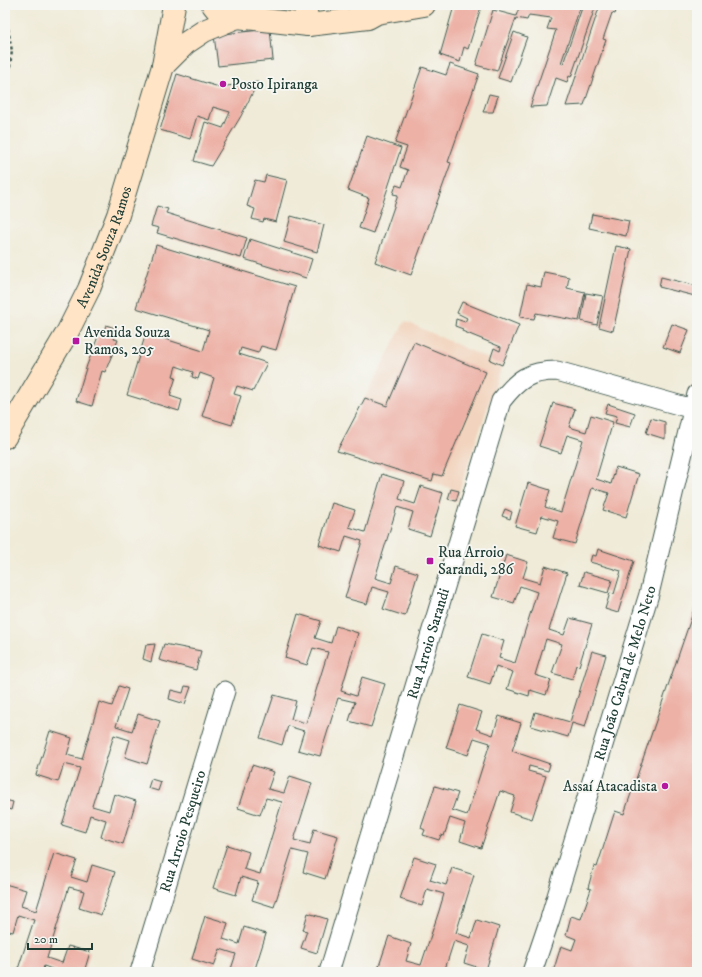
<svg xmlns="http://www.w3.org/2000/svg" width="702" height="977" viewBox="0 0 702 977" font-family="'IM FELL DW Pica',serif">
<style>
.built{fill:#f2d4be}
.building{fill:#edb1a6}
.lines{fill:none;stroke-linecap:round;stroke-linejoin:round}
.street-casing{stroke:#3e574d;stroke-width:21}
.secondary-casing{stroke:#3e574d;stroke-width:24}
.path{stroke:#3e574d;stroke-width:2.5;stroke-dasharray:3 3;stroke-linecap:butt}
.street{stroke:#fff;stroke-width:19}
.secondary{stroke:#ffe4c6;stroke-width:22}
.poi-dot{fill:#b5179e;stroke:#f6f6f2;stroke-width:1.5}
.labels{text-anchor:middle;stroke-width:3.5;stroke-linejoin:round;paint-order:stroke}
.poi-label{font-size:15px;fill:#1f3d34;stroke:#f6f6f2;text-anchor:start}
.street-label{font-size:15px;fill:#1f3d34;stroke:#f6f6f2}
</style>
<rect width="100%" height="100%" fill="#f6f6f2"/>
<filter id="ink" filterUnits="userSpaceOnUse"><feTurbulence type="fractalNoise" baseFrequency=".025" numOctaves="2"/><feDisplacementMap in="SourceGraphic" scale="8" xChannelSelector="R" yChannelSelector="G"/><feConvolveMatrix kernelMatrix="1 2 1 2 8 2 1 2 1" color-interpolation-filters="sRGB"/></filter>
<filter id="wash" filterUnits="userSpaceOnUse"><feTurbulence type="fractalNoise" baseFrequency=".012" numOctaves="4" result="noise"/><feDisplacementMap in="SourceGraphic" scale="16" xChannelSelector="R" yChannelSelector="G"/><feGaussianBlur stdDeviation="0.9" result="paint"/><feColorMatrix in="noise" values="0 0 0 0 0 0 0 0 0 0 0 0 0 0 0 0 0 1.4 0 .05"/><feComposite in="paint" operator="in"/></filter>
<g filter="url(#wash)">
<rect width="100%" height="100%" fill="#f0ebd8"/>
<path class="built" d="M405 321 502 365 459 491 337 451Z"/>
<g id="blocks">
<g class="building">
<path d="M520 5H581L561 63 563 64 583 5H596L571 77 569 76 567 82 556 78 547 106 530 107 556 30 547 29 551 18 529 15 527 20 516 18 497 71 476 65 493 10 516 16Z"/>
<path d="M600 5H618L615 14 612 13 603 39 606 40 584 105 566 106Z"/>
<path d="M454 6 481 7 468 49 464 47 460 62 440 55Z"/>
<path d="M270 29 273 60 218 66 214 35Z"/>
<path d="M514 32 527 37 511 82 498 78Z"/>
<path d="M450 64 479 74 448 162 451 163 411 275 375 262 398 195 393 194 396 185 402 187 408 170 400 167 407 147 395 143 422 67 446 75Z"/>
<path d="M177 74 219 87 258 82 241 116 211 166 194 161 205 122 223 128 230 112 213 107 209 120 197 116 190 139 160 130Z"/>
<path d="M489 94 498 96 493 112H483Z"/>
<path d="M367 136 401 148 373 233 359 228 369 198 348 190Z"/>
<path d="M266 175 287 180 276 222 264 219 263 222 252 219 255 209 247 206 255 180 264 182Z"/>
<path d="M157 206 168 209 166 213 247 238 241 258 157 233 159 228 151 226Z"/>
<path d="M592 214 629 221 626 236 589 228Z"/>
<path d="M291 216 324 225 317 252 284 242Z"/>
<path d="M250 239 312 259 306 278 244 259Z"/>
<path d="M156 245 295 287 276 350 261 346 258 353 241 348 239 354 267 363 253 391 237 386 234 394 241 396 232 425 202 416 214 378 200 373 198 379 192 377 193 372 176 366 173 376 176 377 170 396 182 400 179 411 127 395 146 333 203 351 209 330 136 308Z"/>
<path d="M616 246 631 249 613 331 599 327Z"/>
<path d="M544 272 569 277 567 288 585 292 579 321 536 313 534 319 520 317 527 284 541 287Z"/>
<path d="M661 277 697 286 695 296 659 287Z"/>
<path d="M586 293 603 296 597 325 581 321Z"/>
<path d="M462 302 519 325 502 365 490 360 494 348 500 351 501 347 462 331 463 329 455 326 456 319 465 322 467 318 457 313Z"/>
<path d="M672 324 689 330 680 353 663 347Z"/>
<path d="M106 325 118 329 114 339 118 340 105 372 102 371 92 406 76 401 87 365 99 334 102 335Z"/>
<path d="M414 342 486 372 442 476 434 474 432 481 337 451 365 398 387 406Z"/>
<path d="M553 403 575 409 569 427 586 432 591 415 613 422 596 479 611 484 616 467 639 474 626 517 603 510 609 493 592 488 575 544 553 538 558 521 542 516 537 532 515 526 528 483 550 490 545 507 561 512 578 456 583 440 567 435 561 453 539 446Z"/>
<path d="M608 404 635 413 630 427 615 423 617 416 605 413Z"/>
<path d="M651 418 665 422V439L646 433Z"/>
<path d="M382 474 404 481 399 499 415 504 421 486 443 493 430 536 408 529 413 512 397 507 375 578 391 583 396 566 418 573 405 616 383 609 389 592 372 587 367 604 345 598 362 541 346 536 341 552 319 545 332 503 355 510 349 527 365 532Z"/>
<path d="M451 489 459 491 456 501 448 499Z"/>
<path d="M505 509 512 512 510 519 502 516Z"/>
<path d="M598 549 634 561 618 613 605 609 610 593 614 594 621 571 590 562 592 555 596 556Z"/>
<path d="M506 555 528 562 523 578 540 583 545 566 567 573 549 630 564 635 570 618 592 624 579 666 576 665 572 679 552 673 562 644 546 639 535 675 551 680 546 695 530 690 529 696 507 689 513 672 496 666 490 684 468 677 482 634 504 641 499 658 515 663 537 592 520 586 514 603 493 597Z"/>
<path d="M584 572 612 580 608 593 580 585Z"/>
<path d="M697 601V972H553L561 946 572 950 576 939 566 935 571 916 581 919 591 889 588 888 594 866 597 867 615 811 624 814Z"/>
<path d="M298 614 321 621 315 638 331 643 336 626 358 633 341 691 356 696 362 677 385 684 371 727 349 721 355 702 338 698 320 756 298 750 304 731 288 726 282 745 260 738 274 695 296 701 291 719 306 723 323 668 328 652 313 648 307 665 285 658Z"/>
<path d="M155 644 151 662 143 659 146 645Z"/>
<path d="M164 644 201 651 196 670 159 660Z"/>
<path d="M592 651 606 655 585 727 572 723 568 737 531 726 535 712 570 722Z"/>
<path d="M119 686 128 689 116 726 132 731 138 714 160 721 147 764 125 757 130 740 114 735 92 806 109 811 114 794 136 801 123 844 101 837 106 820 90 815 85 832 62 825 80 768 64 764 58 782 36 775 50 731 72 738 67 755 82 759 99 702 112 706Z"/>
<path d="M185 686 191 687 185 704 169 699 171 690 183 693Z"/>
<path d="M460 705 482 712 476 729 493 735 499 716 521 723 512 751 550 764 548 771 529 766 528 771 546 776 532 819 510 812 515 796 500 791 481 848 460 841 465 823 450 818 444 836 441 835 439 840 423 835 425 830 421 828 435 786 458 793 452 810 467 815 490 743 474 738 468 755 446 748Z"/>
<path d="M252 765 274 772 268 789 284 793 290 776 312 783 294 840 310 844 314 829 338 836 325 879 303 872 308 854 292 850 274 907 252 900 258 882 241 877 236 895 213 888 227 845 249 852 244 869 260 874 265 858 282 802 266 798 260 815 238 808Z"/>
<path d="M151 779 161 782 158 791 148 788Z"/>
<path d="M5 800 13 802 11 810 5 808Z"/>
<path d="M54 853 77 860 71 877 87 882 92 865 115 872 101 915 79 908 84 891 69 887 47 958 62 963 68 946 90 952 84 972H60L44 966 42 972H17L34 920 18 915 13 932 5 930V884L26 890 21 906 36 911Z"/>
<path d="M414 857 436 864 430 880 446 885 452 868 474 875 456 933 471 938 477 920 499 927 486 970 464 963 469 946 454 941 444 972H413L403 969 402 972H377L389 936 411 944 406 961 421 965 439 911 444 894 427 889 422 906 400 899Z"/>
<path d="M308 913 327 919 317 953 301 948 307 931 303 930Z"/>
<path d="M205 916 228 923 223 939 239 944 244 927 266 934 254 972H230L236 954 220 949 214 966 192 959Z"/>
</g>
</g>
</g>
<g filter="url(#ink)">
<use href="#blocks" fill-opacity="0" stroke="#3e574d" stroke-width="1"/>
<g class="lines">
<defs>
<g id="street">
<path id="s1" d="M140 972 225 691"/>
<path id="s2" d="M329 972 501 401C518 379 529 371 557 371L693 409"/>
<path id="s3" d="M532 972 550 919 649 594 697 394"/>
</g>
<g id="secondary">
<path d="M213 5 217 10 237 17 308 25 368 18 377 13 424 5"/>
<path d="M305 5 308 25"/>
<path d="M163 66 186 43 204 31 237 17"/>
<path id="s4" d="M5 437 67 333 89 289 118 215 163 66 174 5"/>
</g>
</defs>
<use href="#street" class="street-casing"/>
<use href="#secondary" class="secondary-casing"/>
<path class="path" d="M5 11 12 51 5 103"/>
<use href="#street" class="street"/>
<use href="#secondary" class="secondary"/>
</g>
</g>
<g class="poi-dot">
<circle cx="223" cy="84" r="4"/>
<rect x="72" y="337" width="8" height="8" rx="2"/>
<rect x="426" y="557" width="8" height="8" rx="2"/>
<circle cx="665" cy="786" r="4"/>
</g>
<g class="labels">
<g class="poi-label">
<text x="231" y="89">Posto Ipiranga</text>
<text x="84" y="337">Avenida Souza<tspan x="84" dy="17">Ramos, 205</tspan></text>
<text x="438" y="557">Rua Arroio<tspan x="438" dy="17">Sarandi, 286</tspan></text>
<text x="657" y="791" text-anchor="end">Assaí Atacadista</text>
</g>
<g class="street-label">
<text dy="5" stroke="none"><textPath href="#s4" startOffset="215">Avenida Souza Ramos</textPath></text>
<text dy="5" stroke="none"><textPath href="#s2" startOffset="343">Rua Arroio Sarandi</textPath></text>
<text dy="5" stroke="none"><textPath href="#s3" startOffset="313">Rua João Cabral de Melo Neto</textPath></text>
<text dy="5" stroke="none"><textPath href="#s1" startOffset="147">Rua Arroio Pesqueiro</textPath></text>
</g>
</g>
<rect width="702" height="977" fill="none" stroke="#f6f6f2" stroke-width="20"/>
<path d="M28 943v6h64v-6" fill="none" stroke="#1f3d34" stroke-width="2"/>
<text x="34" y="943" font-size="12" fill="#1f3d34" stroke="#f6f6f2" stroke-width="3" paint-order="stroke">20 m</text>
</svg>
